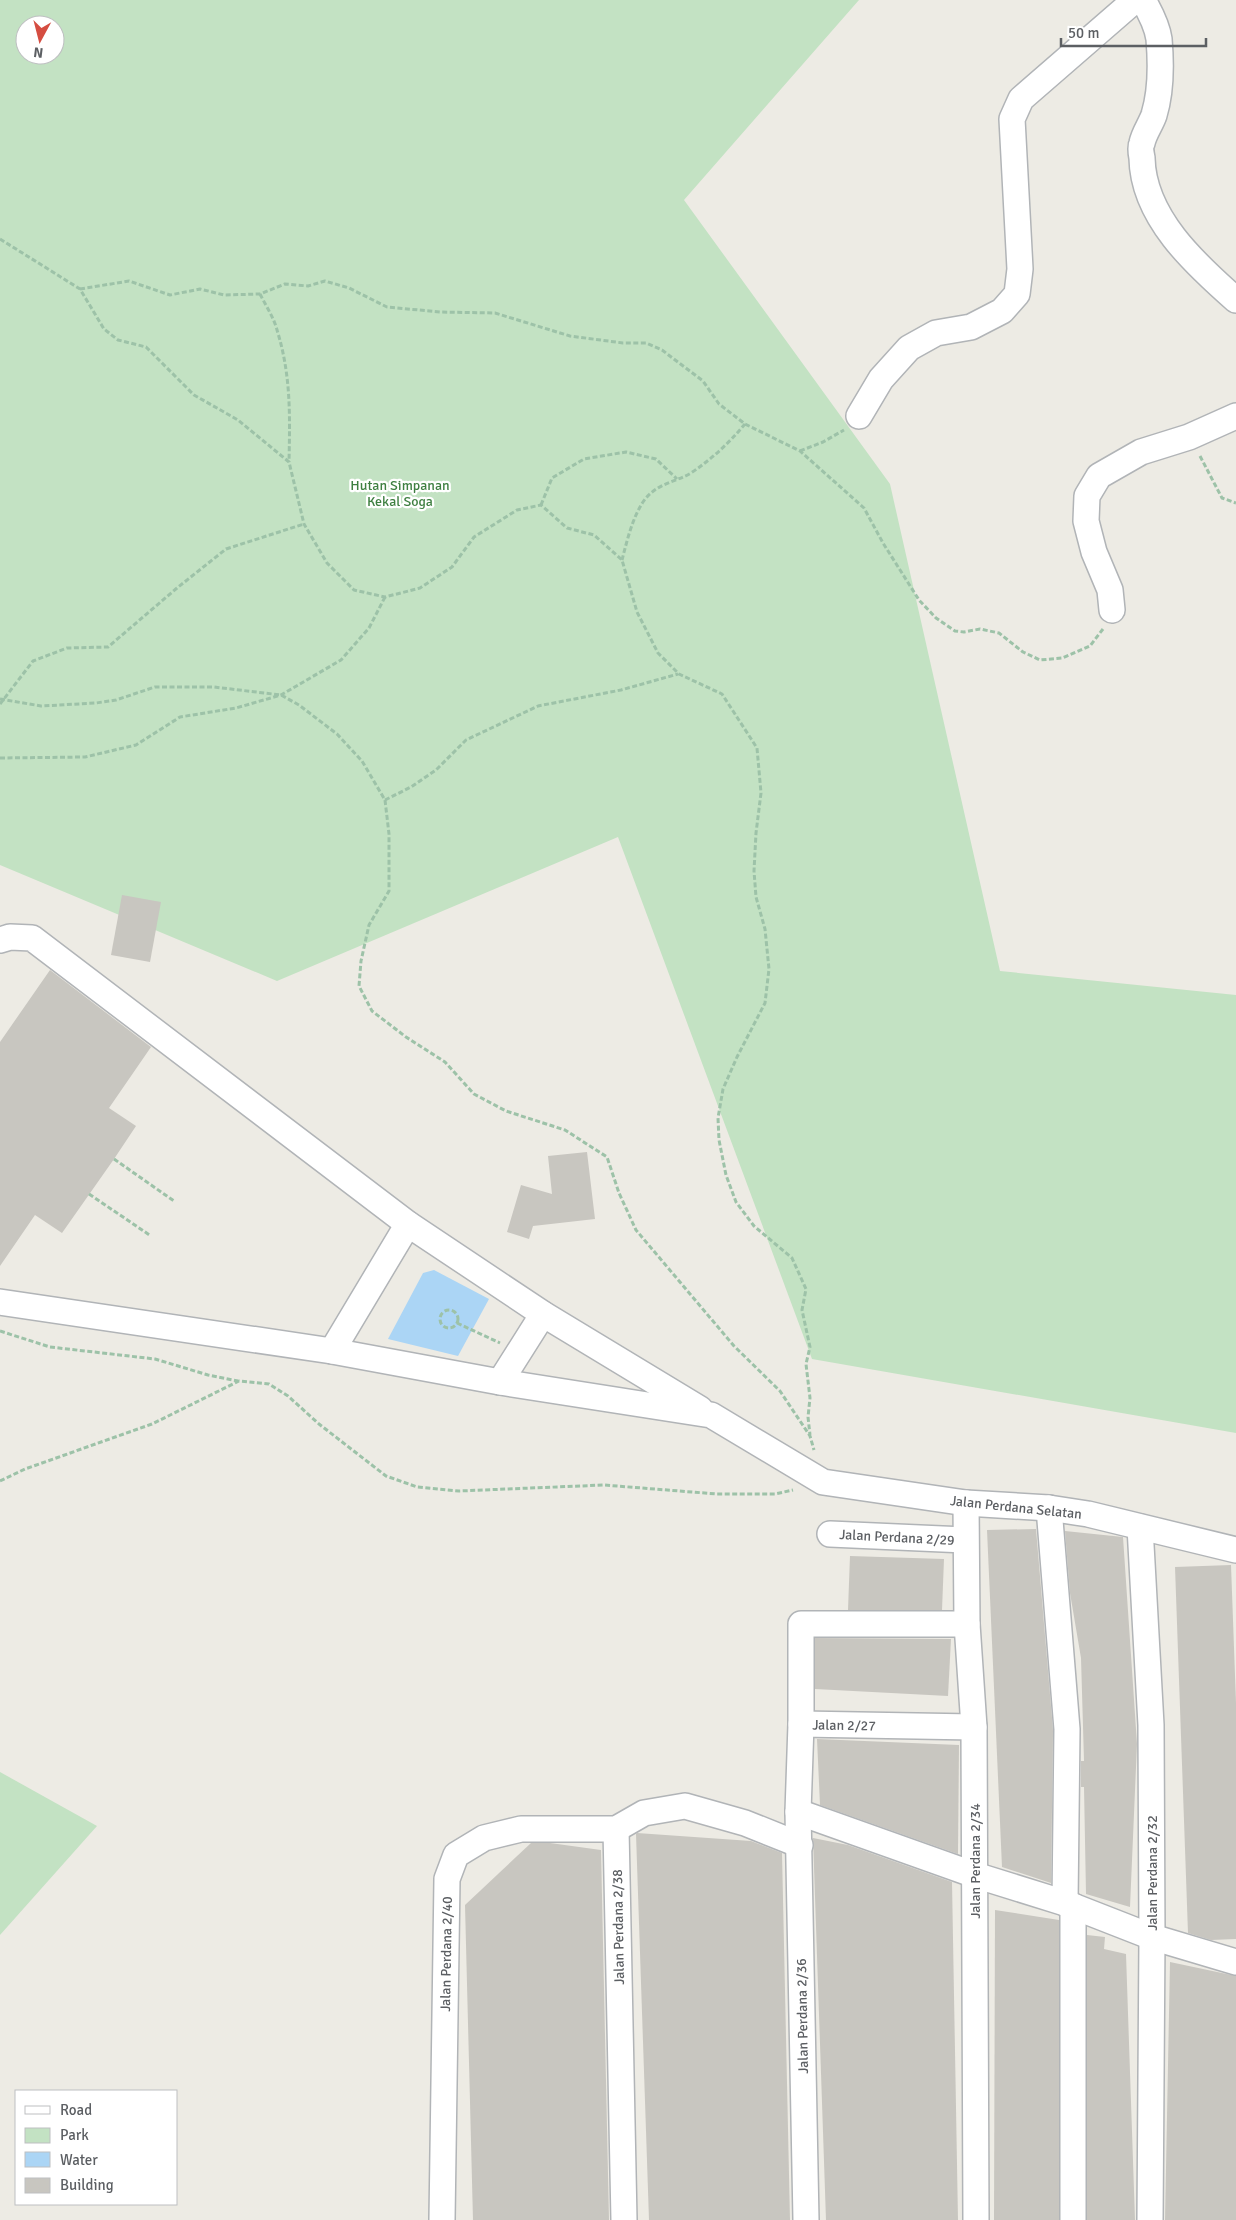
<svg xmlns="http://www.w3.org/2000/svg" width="1236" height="2220" viewBox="0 0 1236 2220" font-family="Signika,sans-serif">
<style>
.green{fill:#c3e2c3;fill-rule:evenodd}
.water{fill:#abd5f5}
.building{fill:#c8c6c0}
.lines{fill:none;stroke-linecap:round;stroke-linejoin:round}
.minor-casing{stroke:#b1b4b7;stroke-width:28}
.path{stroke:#9dc2a8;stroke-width:3;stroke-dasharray:5 2.5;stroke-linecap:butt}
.minor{stroke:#fff;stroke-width:25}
.labels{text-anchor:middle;stroke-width:4.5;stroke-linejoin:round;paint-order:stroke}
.park-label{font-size:14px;fill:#3e7f41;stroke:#fff}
.street-label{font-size:14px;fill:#5c5f63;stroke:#fff}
</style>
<rect width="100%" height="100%" fill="#edebe4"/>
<g class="green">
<path d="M0 0H859L684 200 890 484 1000 971 1236 995V1433L812 1359 618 837 277 981 0 865ZM25 25H55V55H25Z"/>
<path d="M0 1772 97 1826 0 1935Z"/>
</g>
<path class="water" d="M434 1270 489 1299 458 1356 388 1339 423 1273Z"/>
<g class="building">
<path d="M122 895 161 902 150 962 111 955Z"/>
<path d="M50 970 151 1047 109 1108 136 1126 114 1159 62 1233 35 1215 0 1266V1042Z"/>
<path d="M587 1152 595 1219 533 1226 529 1239 507 1232 521 1185 552 1194 548 1156Z"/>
<path d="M1036 1529 1053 1730 1051 1883 1002 1867 987 1530Z"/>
<path d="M1065 1531 1123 1537 1137 1744 1130 1907 1086 1894 1084 1787H1081V1761H1084L1081 1658 1070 1593Z"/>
<path d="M850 1556 944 1559 942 1610H848Z"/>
<path d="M1231 1565 1236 1703V1939L1211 1940 1188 1933 1175 1567Z"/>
<path d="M815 1638 951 1639 948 1696 815 1689Z"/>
<path d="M817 1739 959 1745 958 1854 820 1805Z"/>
<path d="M637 1833 751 1841 782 1853 790 2220H649L636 1834Z"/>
<path d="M813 1838 848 1845 952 1882 958 2220H826Z"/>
<path d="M531 1843H550L601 1850 609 2220H473L465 1905Z"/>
<path d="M995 1910 1059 1920V2220H994Z"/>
<path d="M1087 1935 1105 1937 1104 1949 1126 1954 1135 2220H1087Z"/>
<path d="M1170 1962 1236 1976V2220H1165Z"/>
</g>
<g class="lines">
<defs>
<g id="minor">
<path d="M1143 0C1150 12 1157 25 1159 39 1161 62 1161 92 1154 115 1151 124 1144 133 1142 143 1140 147 1141 153 1142 158 1143 217 1195 264 1236 300"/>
<path d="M859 416 881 379 909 348 936 333 971 327 1002 311 1017 294 1020 269 1012 119 1021 99 1135 0"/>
<path d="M1112 610 1110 590 1094 552 1086 521 1087 496 1099 476 1141 452 1189 437 1236 416"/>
<path d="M0 940 10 937 32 938 408 1224 543 1314 700 1409"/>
<path d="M0 1302 332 1351 500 1382 711 1415 823 1482 966 1503 1049 1508 1088 1514 1236 1550"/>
<path d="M332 1351 408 1224"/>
<path d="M500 1382 543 1314"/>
<path d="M966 1503 967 1624 974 1727 976 2220"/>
<path d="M1049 1508 1067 1729 1065 1903"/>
<path d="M1140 1527 1151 1725 1152 1937 1150 2220"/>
<path d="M830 1534 965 1540"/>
<path d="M801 1724V1624H967"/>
<path d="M798 1812 975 1875 1065 1903 1152 1937 1236 1962"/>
<path d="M616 1829 624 2220"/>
<path d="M442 2220 447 1879 456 1855 484 1838 521 1829H616L644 1813 685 1806 745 1823 800 1845"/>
<path d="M806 2220 798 1812 801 1724 974 1727"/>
<path d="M1073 2220V1906"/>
</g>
</defs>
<use href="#minor" class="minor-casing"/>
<g class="path">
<path d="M0 239 80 289 104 329 118 340 146 347 194 395 238 420 289 462 304 524 327 563 354 590 385 597 420 588 452 567 474 537 517 510 541 505 567 528 594 535 622 560 637 612 658 653 679 674 722 694 757 748 761 793 756 833 754 871 756 897 765 929 769 969 765 1003 737 1057 723 1089 718 1118 719 1140 726 1175 736 1202 754 1226 792 1258 806 1289 802 1310 810 1347 806 1364 810 1398 808 1417 810 1435"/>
<path d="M80 289 129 281 170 295 200 289 224 295 260 294 285 284 308 286 325 281 349 288 387 307 440 312 495 313 570 336 623 343H646L662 350 703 381 719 404 745 424 800 451 864 508 883 543 919 600 936 618 955 631 964 632 980 629 999 633 1023 652 1040 660 1062 658 1090 646 1103 629"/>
<path d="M260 294C266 306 274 318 277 330 291 375 290 415 289 462"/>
<path d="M800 451 823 442 844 430"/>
<path d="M1200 456 1222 498 1236 503"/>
<path d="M541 505 552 478 584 459 626 452 656 459 677 479"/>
<path d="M622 560C627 541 632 519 643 502 656 483 674 483 691 473 713 458 728 444 745 424"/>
<path d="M0 699 41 706 96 703 116 700 155 687H214L281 695 299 705 337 734 362 761 385 800 389 834V891L369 925 361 961 359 986 372 1011 406 1037 445 1062 474 1094 506 1111 565 1130 607 1157 619 1193 636 1230 734 1346 780 1391 810 1436 814 1450"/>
<path d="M0 704 33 661 67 648 108 647 177 588 226 549 304 524"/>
<path d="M0 758 85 757 136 745 180 717 236 708 281 695 341 660 369 628 385 597"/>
<path d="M385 800 411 787 436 770 466 740 538 706 621 690 678 674"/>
<path d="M114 1159 174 1201"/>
<path d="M89 1194 151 1236"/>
<circle cx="449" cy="1319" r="9"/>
<path d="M457 1323 500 1343"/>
<path d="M0 1331 50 1347 155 1359 208 1375 238 1381"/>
<path d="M0 1481 25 1469 152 1424 239 1381 269 1384 288 1396 319 1424 386 1476 417 1487 459 1491 604 1485 717 1494H775L793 1490"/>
</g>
<use href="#minor" class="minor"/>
</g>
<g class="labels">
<g class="park-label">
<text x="400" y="490">Hutan Simpanan<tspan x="400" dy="16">Kekal Soga</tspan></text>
</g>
<g class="street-label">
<text transform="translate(1016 1507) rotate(6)" y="5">Jalan Perdana Selatan</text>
<text transform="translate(897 1537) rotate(3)" y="5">Jalan Perdana 2/29</text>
<text transform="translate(844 1725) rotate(1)" y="5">Jalan 2/27</text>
<text transform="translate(975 1861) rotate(-90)" y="5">Jalan Perdana 2/34</text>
<text transform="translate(1152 1873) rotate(-90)" y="5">Jalan Perdana 2/32</text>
<text transform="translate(618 1927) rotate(-91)" y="5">Jalan Perdana 2/38</text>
<text transform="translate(446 1954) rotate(-89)" y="5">Jalan Perdana 2/40</text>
<text transform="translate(802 2016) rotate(-91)" y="5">Jalan Perdana 2/36</text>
</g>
</g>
<rect x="15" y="2090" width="162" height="115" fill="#ffffff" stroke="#bebfc1"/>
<rect x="25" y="2106" width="25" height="8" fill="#ffffff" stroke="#bebfc1"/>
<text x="60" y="2115" font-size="15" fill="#5c5f63">Road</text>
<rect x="25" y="2128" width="25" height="15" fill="#c3e2c3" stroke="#bebfc1"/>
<text x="60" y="2140" font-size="15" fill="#5c5f63">Park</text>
<rect x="25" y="2152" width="25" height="15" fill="#abd5f5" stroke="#bebfc1"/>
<text x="60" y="2165" font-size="15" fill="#5c5f63">Water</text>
<rect x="25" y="2178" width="25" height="15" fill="#c8c6c0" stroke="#bebfc1"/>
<text x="60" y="2190" font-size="15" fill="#5c5f63">Building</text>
<g transform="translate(40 40) rotate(187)"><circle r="24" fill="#ffffff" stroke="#bebfc1"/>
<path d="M0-4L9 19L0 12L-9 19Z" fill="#d54d41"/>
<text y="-8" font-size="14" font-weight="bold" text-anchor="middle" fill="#5c5f63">N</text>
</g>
<path d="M1061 38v8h145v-8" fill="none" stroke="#5c5f63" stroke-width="2.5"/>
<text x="1068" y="38" font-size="15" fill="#5c5f63" stroke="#ffffff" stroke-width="4" paint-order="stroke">50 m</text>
</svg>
